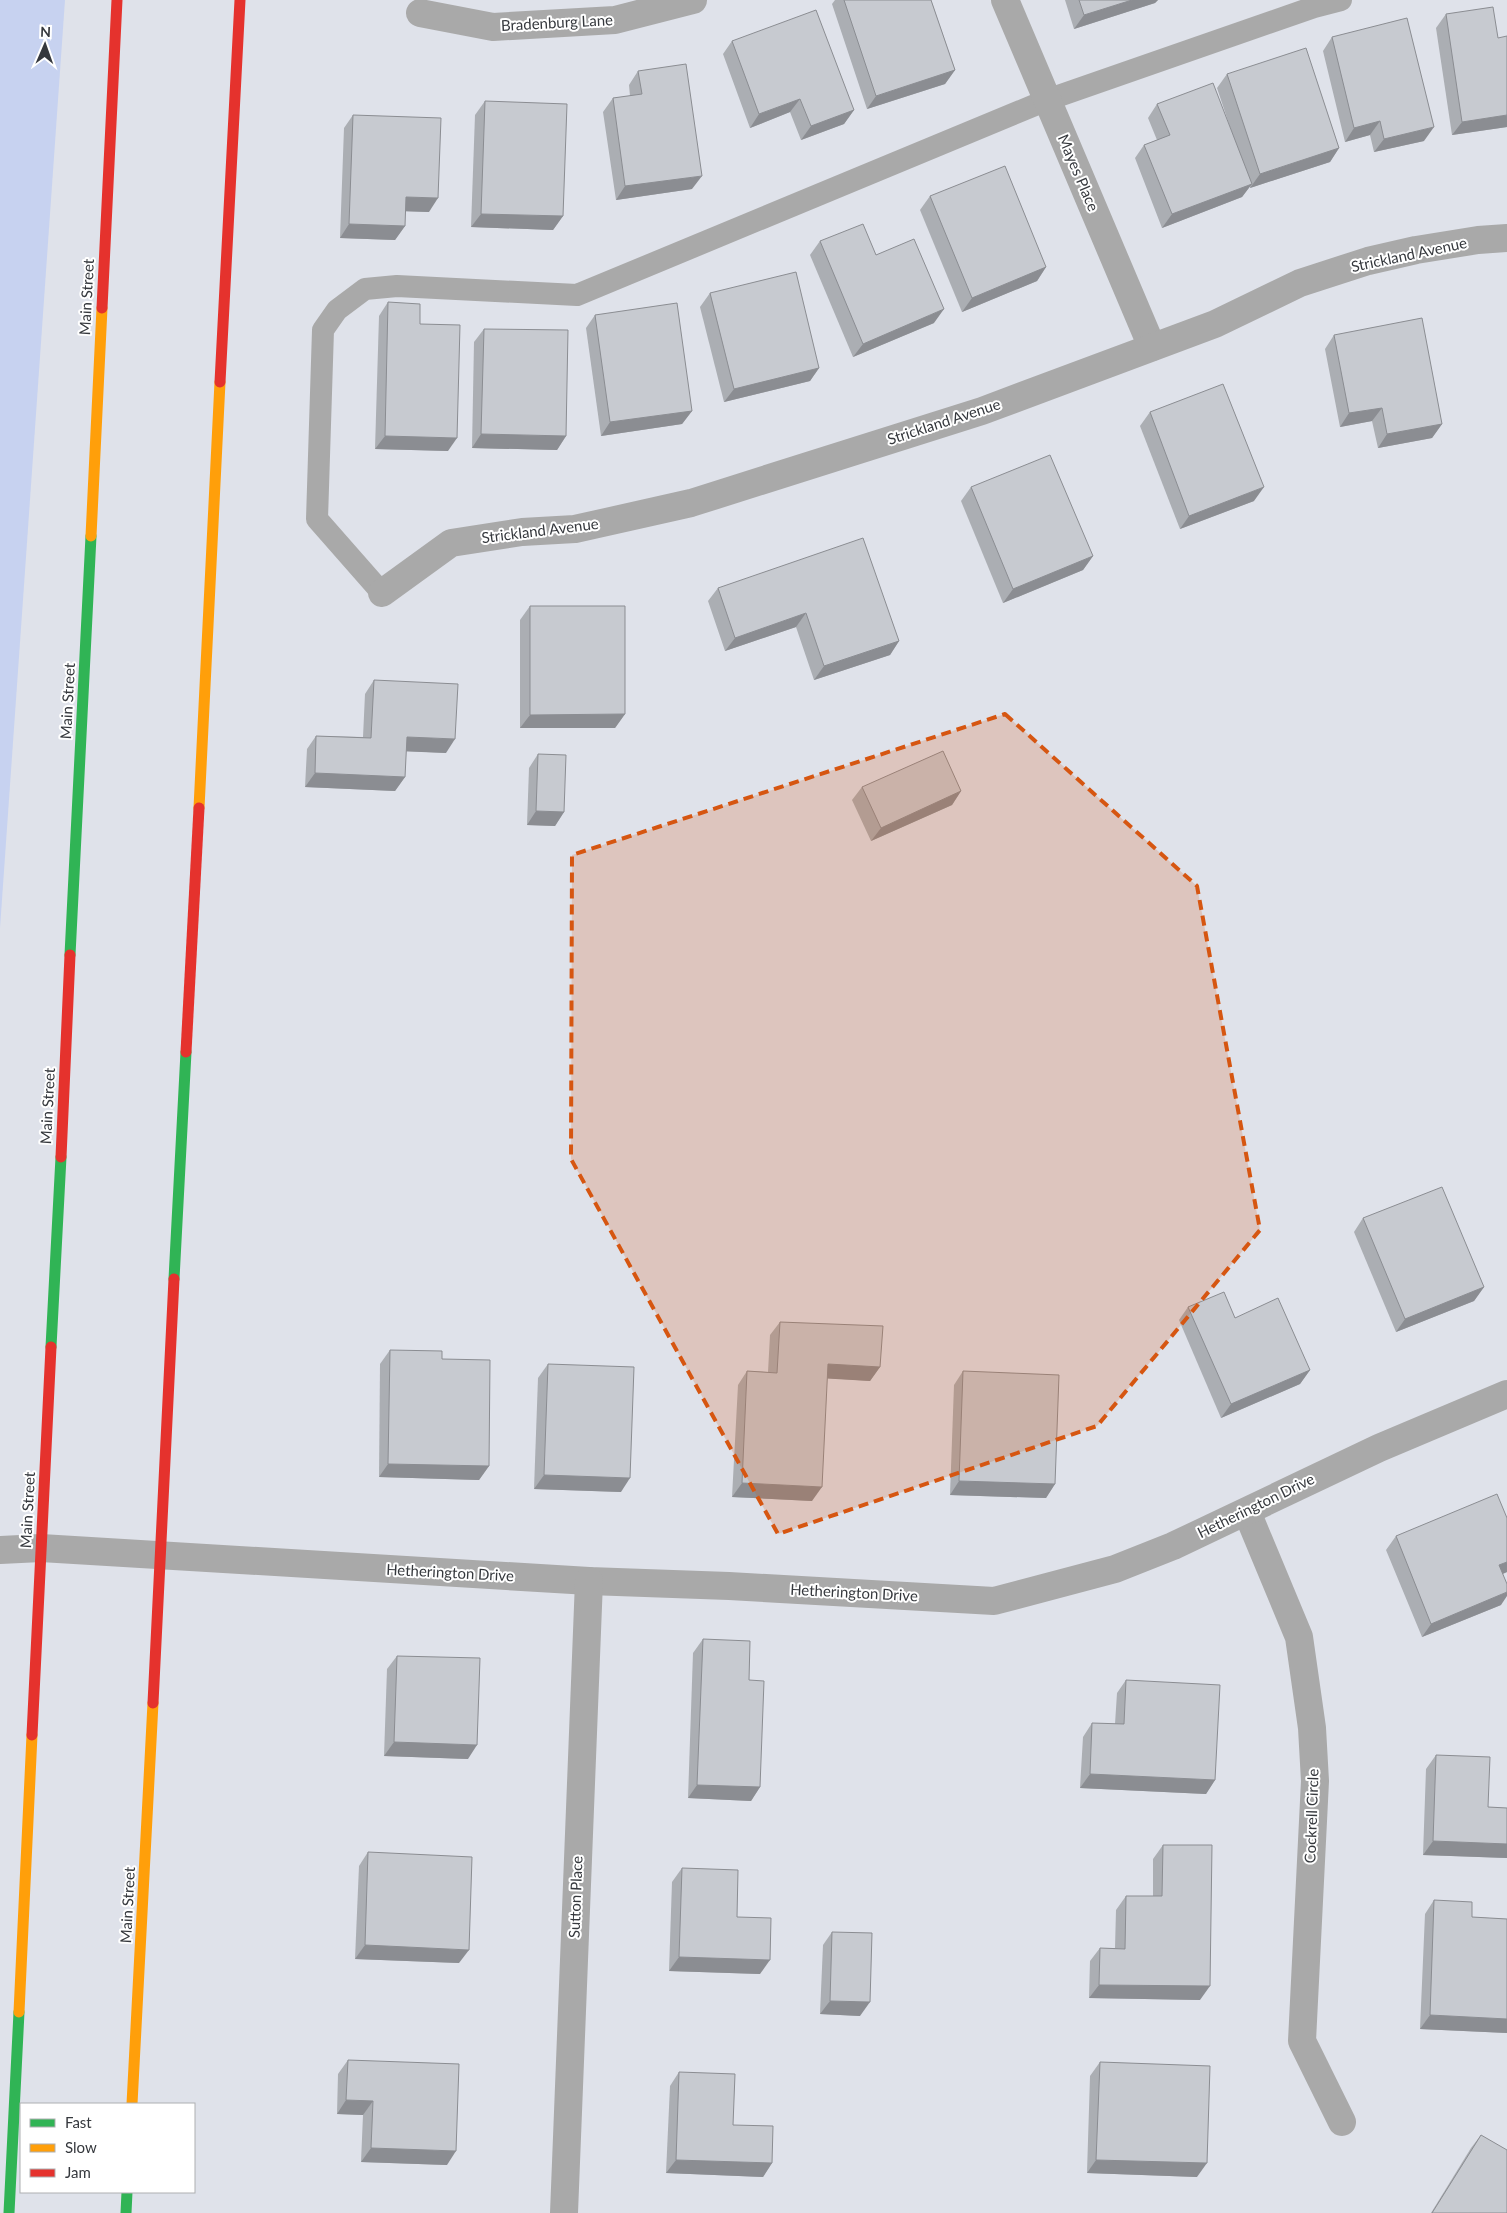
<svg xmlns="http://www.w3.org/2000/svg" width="1507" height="2213" viewBox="0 0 1507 2213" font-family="Lato,sans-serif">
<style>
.green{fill:#c7d2f0}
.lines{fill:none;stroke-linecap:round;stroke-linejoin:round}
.lane{stroke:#a9a9a9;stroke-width:22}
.street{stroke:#a9a9a9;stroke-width:28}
.fast{stroke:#30b455;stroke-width:11}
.slow{stroke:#ff9f0a;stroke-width:11}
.jam{stroke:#e5322d;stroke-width:11}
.wall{fill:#abaeb3}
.shaded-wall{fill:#8b8d92}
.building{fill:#c7cad0;stroke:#8b8d92}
.marked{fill:#d65611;fill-opacity:0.2;stroke:#d65611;stroke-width:4;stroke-dasharray:10 6;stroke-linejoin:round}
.labels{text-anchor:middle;stroke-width:4;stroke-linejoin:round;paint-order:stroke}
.street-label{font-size:15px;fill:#35383d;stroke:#fff}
</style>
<rect width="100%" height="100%" fill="#dfe2ea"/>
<path class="green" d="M0 0H65L0 928Z"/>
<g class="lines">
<path class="lane" d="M382 593 317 519 323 330 337 310 365 289 397 286 577 295 1047 100 1314 7 1341 0"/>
<g class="street">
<path d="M1005 0 1152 347"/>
<path d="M420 13 493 27 615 20 693 0"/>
<path d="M382 593 451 543 522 532 575 529 691 503 982 411 1215 324 1300 283 1368 261 1416 250 1478 240 1507 238"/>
<path d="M1247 1512 1299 1637 1312 1728 1315 1781 1302 2041 1342 2122"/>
<path d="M0 1550 41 1548 589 1581 729 1586 994 1601 1115 1569 1173 1546 1379 1448 1507 1394"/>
<path d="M564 2213 589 1581"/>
</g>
<g class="fast">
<path d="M70 955 91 536"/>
<path d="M174 1279 186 1052"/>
<path d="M51 1347 61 1157"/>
<path d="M9 2213 19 2012"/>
<path d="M126 2213 127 2192"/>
</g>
<g class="slow">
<path d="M91 536 102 308"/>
<path d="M199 808 220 382"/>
<path d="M19 2012 32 1735"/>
<path d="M132 2104 153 1703"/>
</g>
<g class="jam">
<path d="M102 308 117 0"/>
<path d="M220 382 240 0"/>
<path d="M186 1052 199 808"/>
<path d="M61 1157 70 955"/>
<path d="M153 1703 174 1279"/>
<path d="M32 1735 51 1347"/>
</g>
</g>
<g class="wall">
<path d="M835 0H931L955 70 945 84 867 109 832 4Z"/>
<path d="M1065 0H1158L1155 3 1074 29Z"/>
<path d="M1446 14 1507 127 1452 135 1436 28Z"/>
<path d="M1332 37 1424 141 1374 152 1370 135 1345 142 1323 51Z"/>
<path d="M732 41 854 110 844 124 801 140 790 112 750 128 723 54Z"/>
<path d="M638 71 692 189 616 200 603 112 613 98 630 96 629 85Z"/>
<path d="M1227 74 1339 148 1330 162 1250 188V186L1242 197 1162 228 1135 158 1144 145 1157 140 1148 118 1157 104 1233 136 1217 88Z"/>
<path d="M485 101 563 216 553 230 471 227 475 115Z"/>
<path d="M353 115 429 212 405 211V226L395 240 340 238 344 128Z"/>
<path d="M930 196 1046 267 1037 281 962 312 920 210Z"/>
<path d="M820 241 876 255 934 323 853 357 810 255Z"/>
<path d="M710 293 819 368 810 381 724 402 700 307Z"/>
<path d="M388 302 420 324 448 451 375 449 379 316Z"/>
<path d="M595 315 692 411 682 424 601 436 586 328Z"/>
<path d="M484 329 566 436 557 450 472 448 474 342Z"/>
<path d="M1334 335 1442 424 1432 438 1378 448 1372 421 1340 427 1325 349Z"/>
<path d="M1150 412 1254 501 1180 529 1140 426Z"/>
<path d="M971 487 1093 556 1083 570 1003 603 961 501Z"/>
<path d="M718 588 899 641 890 655 814 680 796 627 725 651 708 601Z"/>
<path d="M530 606 625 714 615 728H520V620Z"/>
<path d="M374 680 446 753 406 751 405 777 395 791 305 787 307 749 316 736 363 737 365 694Z"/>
<path d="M538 754 564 812 555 826 527 825 529 768Z"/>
<path d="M862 787 961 791 952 805 871 841 852 800Z"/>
<path d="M1363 1218 1484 1287 1474 1301 1396 1332 1354 1232Z"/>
<path d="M1188 1307 1235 1318 1310 1370 1300 1384 1221 1418 1179 1320Z"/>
<path d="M780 1322 880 1367 870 1381 827 1378 812 1501 732 1497 738 1385 747 1371 768 1372 770 1335Z"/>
<path d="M390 1350 442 1359 489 1466 479 1480 379 1477 380 1364Z"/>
<path d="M548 1364 621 1492 534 1489 538 1378Z"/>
<path d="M963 1371 1055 1484 1046 1498 950 1495 954 1385Z"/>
<path d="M1507 1518V1572L1503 1574 1501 1605 1422 1637 1386 1550 1396 1536Z"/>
<path d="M703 1639 760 1787 751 1801 688 1798 693 1653Z"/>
<path d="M397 1656 468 1759 384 1756 387 1669Z"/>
<path d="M1126 1680 1215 1780 1206 1794 1080 1788 1083 1737 1092 1723 1115 1724 1117 1693Z"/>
<path d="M1436 1755 1488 1807 1507 1808V1858L1423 1855 1426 1769Z"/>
<path d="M1163 1845 1200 2000 1089 1998 1090 1961 1100 1948H1115L1116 1910 1126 1896H1153V1859Z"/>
<path d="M368 1852 459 1963 355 1959 359 1866Z"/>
<path d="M682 1868 737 1917 760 1974 669 1971 672 1882Z"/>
<path d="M1434 1900 1472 1917 1507 1919V2033L1420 2029 1425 1914Z"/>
<path d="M832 1932 860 2016 820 2014 823 1945Z"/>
<path d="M348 2060 447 2165 361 2162 363 2115 337 2114 338 2074Z"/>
<path d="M1100 2062 1197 2177 1087 2173 1090 2076Z"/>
<path d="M679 2072 772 2163 763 2177 666 2173 670 2086Z"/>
<path d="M1481 2135 1507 2213H1431L1471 2148Z"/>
</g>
<g class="shaded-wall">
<path d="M1132 0H1158L1155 3 1074 29 1084 15Z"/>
<path d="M955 70 945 84 867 109 876 96Z"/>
<path d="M800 99 790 112 750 128 759 114Z"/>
<path d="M854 110 844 124 801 140 811 126Z"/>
<path d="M1507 115V127L1452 135 1462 122Z"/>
<path d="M1380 121 1370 135 1345 142 1354 128Z"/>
<path d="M1434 127 1424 141 1374 152 1384 139Z"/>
<path d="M1339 148 1330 162 1250 188 1260 174Z"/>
<path d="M702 176 692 189 616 200 625 186Z"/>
<path d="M1252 184 1242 197 1162 228 1172 214Z"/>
<path d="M406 197 438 198 429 212 396 211Z"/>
<path d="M481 214 563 216 553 230 471 227Z"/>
<path d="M349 224 405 226 395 240 340 238Z"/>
<path d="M1046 267 1037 281 962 312 972 298Z"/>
<path d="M944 309 934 323 853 357 863 344Z"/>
<path d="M819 368 810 381 724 402 734 389Z"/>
<path d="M1382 408 1372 421 1340 427 1349 413Z"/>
<path d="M692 411 682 424 601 436 610 422Z"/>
<path d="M1442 424 1432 438 1378 448 1387 434Z"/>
<path d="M481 434 566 436 557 450 472 448Z"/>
<path d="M385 436 457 438 448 451 375 449Z"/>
<path d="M1264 487 1254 501 1180 529 1189 516Z"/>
<path d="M1093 556 1083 570 1003 603 1013 589Z"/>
<path d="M806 613 796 627 725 651 735 638Z"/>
<path d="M899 641 890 655 814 680 824 666Z"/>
<path d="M625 714 615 728H520L530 715Z"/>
<path d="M407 737 455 739 446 753 397 751Z"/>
<path d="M315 773 405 777 395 791 305 787Z"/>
<path d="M961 791 952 805 871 841 881 828Z"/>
<path d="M536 811 564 812 555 826 527 825Z"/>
<path d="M1484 1287 1474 1301 1396 1332 1405 1319Z"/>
<path d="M828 1364 880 1367 870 1381 818 1378Z"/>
<path d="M1310 1370 1300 1384 1221 1418 1231 1404Z"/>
<path d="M388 1464 489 1466 479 1480 379 1477Z"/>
<path d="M544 1475 630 1478 621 1492 534 1489Z"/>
<path d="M959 1481 1055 1484 1046 1498 950 1495Z"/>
<path d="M742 1483 822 1487 812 1501 732 1497Z"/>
<path d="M1507 1562V1572L1489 1579 1499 1565Z"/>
<path d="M1507 1592V1596L1501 1605 1422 1637 1431 1624Z"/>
<path d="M394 1742 477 1745 468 1759 384 1756Z"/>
<path d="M1090 1774 1215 1780 1206 1794 1080 1788Z"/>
<path d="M697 1785 760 1787 751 1801 688 1798Z"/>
<path d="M1433 1841 1507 1844V1858L1423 1855Z"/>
<path d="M365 1945 469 1950 459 1963 355 1959Z"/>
<path d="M679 1957 770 1960 760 1974 669 1971Z"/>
<path d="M1099 1985 1210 1986 1200 2000 1089 1998Z"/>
<path d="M830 2001 870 2002 860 2016 820 2014Z"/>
<path d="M1430 2015 1507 2019V2033L1420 2029Z"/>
<path d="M346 2100 373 2101 363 2115 337 2114Z"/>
<path d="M371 2148 456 2151 447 2165 361 2162Z"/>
<path d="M676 2160 772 2163 763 2177 666 2173Z"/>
<path d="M1096 2160 1207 2163 1197 2177 1087 2173Z"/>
</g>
<g class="building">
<path d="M844 0H931L955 70 876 96Z"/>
<path d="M1079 0H1132L1084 15Z"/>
<path d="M1493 7 1498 38 1507 36V115L1462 122 1446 14Z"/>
<path d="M816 10 854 110 811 126 800 99 759 114 732 41Z"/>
<path d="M1407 18 1434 127 1384 139 1380 121 1354 128 1332 37Z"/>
<path d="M1306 48 1339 148 1260 174 1227 74Z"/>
<path d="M686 64 702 176 625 186 613 98 642 94 638 71Z"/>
<path d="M1213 83 1252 184 1172 214 1144 145 1170 135 1157 104Z"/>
<path d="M485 101 567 104 563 216 481 214Z"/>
<path d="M353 115 441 118 438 198 406 197 405 226 349 224Z"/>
<path d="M1005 166 1046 267 972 298 930 196Z"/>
<path d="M863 224 876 255 914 239 944 309 863 344 820 241Z"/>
<path d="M796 272 819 368 734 389 710 293Z"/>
<path d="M388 302 420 304V324L460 325 457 438 385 436Z"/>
<path d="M677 303 692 411 610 422 595 315Z"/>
<path d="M1422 318 1442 424 1387 434 1382 408 1349 413 1334 335Z"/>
<path d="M484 329 568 330 566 436 481 434Z"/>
<path d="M1223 384 1264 487 1189 516 1150 412Z"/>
<path d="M1050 455 1093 556 1013 589 971 487Z"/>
<path d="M863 538 899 641 824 666 806 613 735 638 718 588Z"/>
<path d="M530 606H625V714L530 715Z"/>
<path d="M374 680 458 684 455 739 407 737 405 777 315 773 316 736 371 738Z"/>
<path d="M943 751 961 791 881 828 862 787Z"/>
<path d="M538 754 566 755 564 812 536 811Z"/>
<path d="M1442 1187 1484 1287 1405 1319 1363 1218Z"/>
<path d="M1224 1292 1235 1318 1278 1298 1310 1370 1231 1404 1188 1307Z"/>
<path d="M780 1322 883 1326 880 1367 828 1364 822 1487 742 1483 747 1371 777 1373Z"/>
<path d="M390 1350 442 1351V1359L490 1360 489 1466 388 1464Z"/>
<path d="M548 1364 634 1367 630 1478 544 1475Z"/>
<path d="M963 1371 1059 1375 1055 1484 959 1481Z"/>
<path d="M1497 1494 1507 1518V1562L1499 1565 1507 1584V1592L1431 1624 1396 1536Z"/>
<path d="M703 1639 750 1641 749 1680 764 1681 760 1787 697 1785Z"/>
<path d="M397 1656 480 1658 477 1745 394 1742Z"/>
<path d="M1126 1680 1220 1685 1215 1780 1090 1774 1092 1723 1124 1724Z"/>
<path d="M1436 1755 1490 1757 1488 1807 1507 1808V1844L1433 1841Z"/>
<path d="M1163 1845H1212L1210 1986 1099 1985 1100 1948 1125 1949 1126 1896H1162Z"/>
<path d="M368 1852 472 1857 469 1950 365 1945Z"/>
<path d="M682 1868 738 1870 737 1917 771 1918 770 1960 679 1957Z"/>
<path d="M1434 1900 1472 1902V1917L1507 1919V2019L1430 2015Z"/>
<path d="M832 1932 872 1933 870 2002 830 2001Z"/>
<path d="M348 2060 459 2064 456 2151 371 2148 373 2101 346 2100Z"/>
<path d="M1100 2062 1210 2066 1207 2163 1096 2160Z"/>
<path d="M679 2072 735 2074 733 2125 773 2126 772 2163 676 2160Z"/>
<path d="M1481 2135 1507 2150V2213H1432Z"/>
</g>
<path class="marked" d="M1005 714 1197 886 1260 1230 1097 1426 778 1534 571 1159 572 855Z"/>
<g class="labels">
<g class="street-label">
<text transform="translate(557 23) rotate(-3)" y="5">Bradenburg Lane</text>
<text transform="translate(1078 173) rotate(67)" y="5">Mayes Place</text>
<text transform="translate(1409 255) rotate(-12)" y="5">Strickland Avenue</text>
<text transform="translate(87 297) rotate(-87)" y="5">Main Street</text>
<text transform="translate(944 422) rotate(-18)" y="5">Strickland Avenue</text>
<text transform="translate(540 531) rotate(-7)" y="5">Strickland Avenue</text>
<text transform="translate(68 701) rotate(-87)" y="5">Main Street</text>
<text transform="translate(48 1106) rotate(-87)" y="5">Main Street</text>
<text transform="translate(1256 1506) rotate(-26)" y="5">Hetherington Drive</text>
<text transform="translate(28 1510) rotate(-87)" y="5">Main Street</text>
<text transform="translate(450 1573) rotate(3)" y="5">Hetherington Drive</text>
<text transform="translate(854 1593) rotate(3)" y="5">Hetherington Drive</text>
<text transform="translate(1312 1816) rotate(-88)" y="5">Cockrell Circle</text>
<text transform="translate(576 1897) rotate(-88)" y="5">Sutton Place</text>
<text transform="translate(128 1905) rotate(-87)" y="5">Main Street</text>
</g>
</g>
<rect x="20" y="2103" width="175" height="90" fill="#ffffff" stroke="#aeafb1"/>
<rect x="30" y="2119" width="25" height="8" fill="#30b455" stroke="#aeafb1"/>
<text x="65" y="2128" font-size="15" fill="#35383d">Fast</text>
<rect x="30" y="2144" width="25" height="8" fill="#ff9f0a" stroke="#aeafb1"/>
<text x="65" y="2153" font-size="15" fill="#35383d">Slow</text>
<rect x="30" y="2169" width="25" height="8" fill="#e5322d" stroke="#aeafb1"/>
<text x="65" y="2178" font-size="15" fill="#35383d">Jam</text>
<g transform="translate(45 45) rotate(2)" stroke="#ffffff" stroke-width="4" paint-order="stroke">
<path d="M0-4L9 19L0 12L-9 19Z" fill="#35383d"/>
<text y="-8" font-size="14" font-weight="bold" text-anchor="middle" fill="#35383d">N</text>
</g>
</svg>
